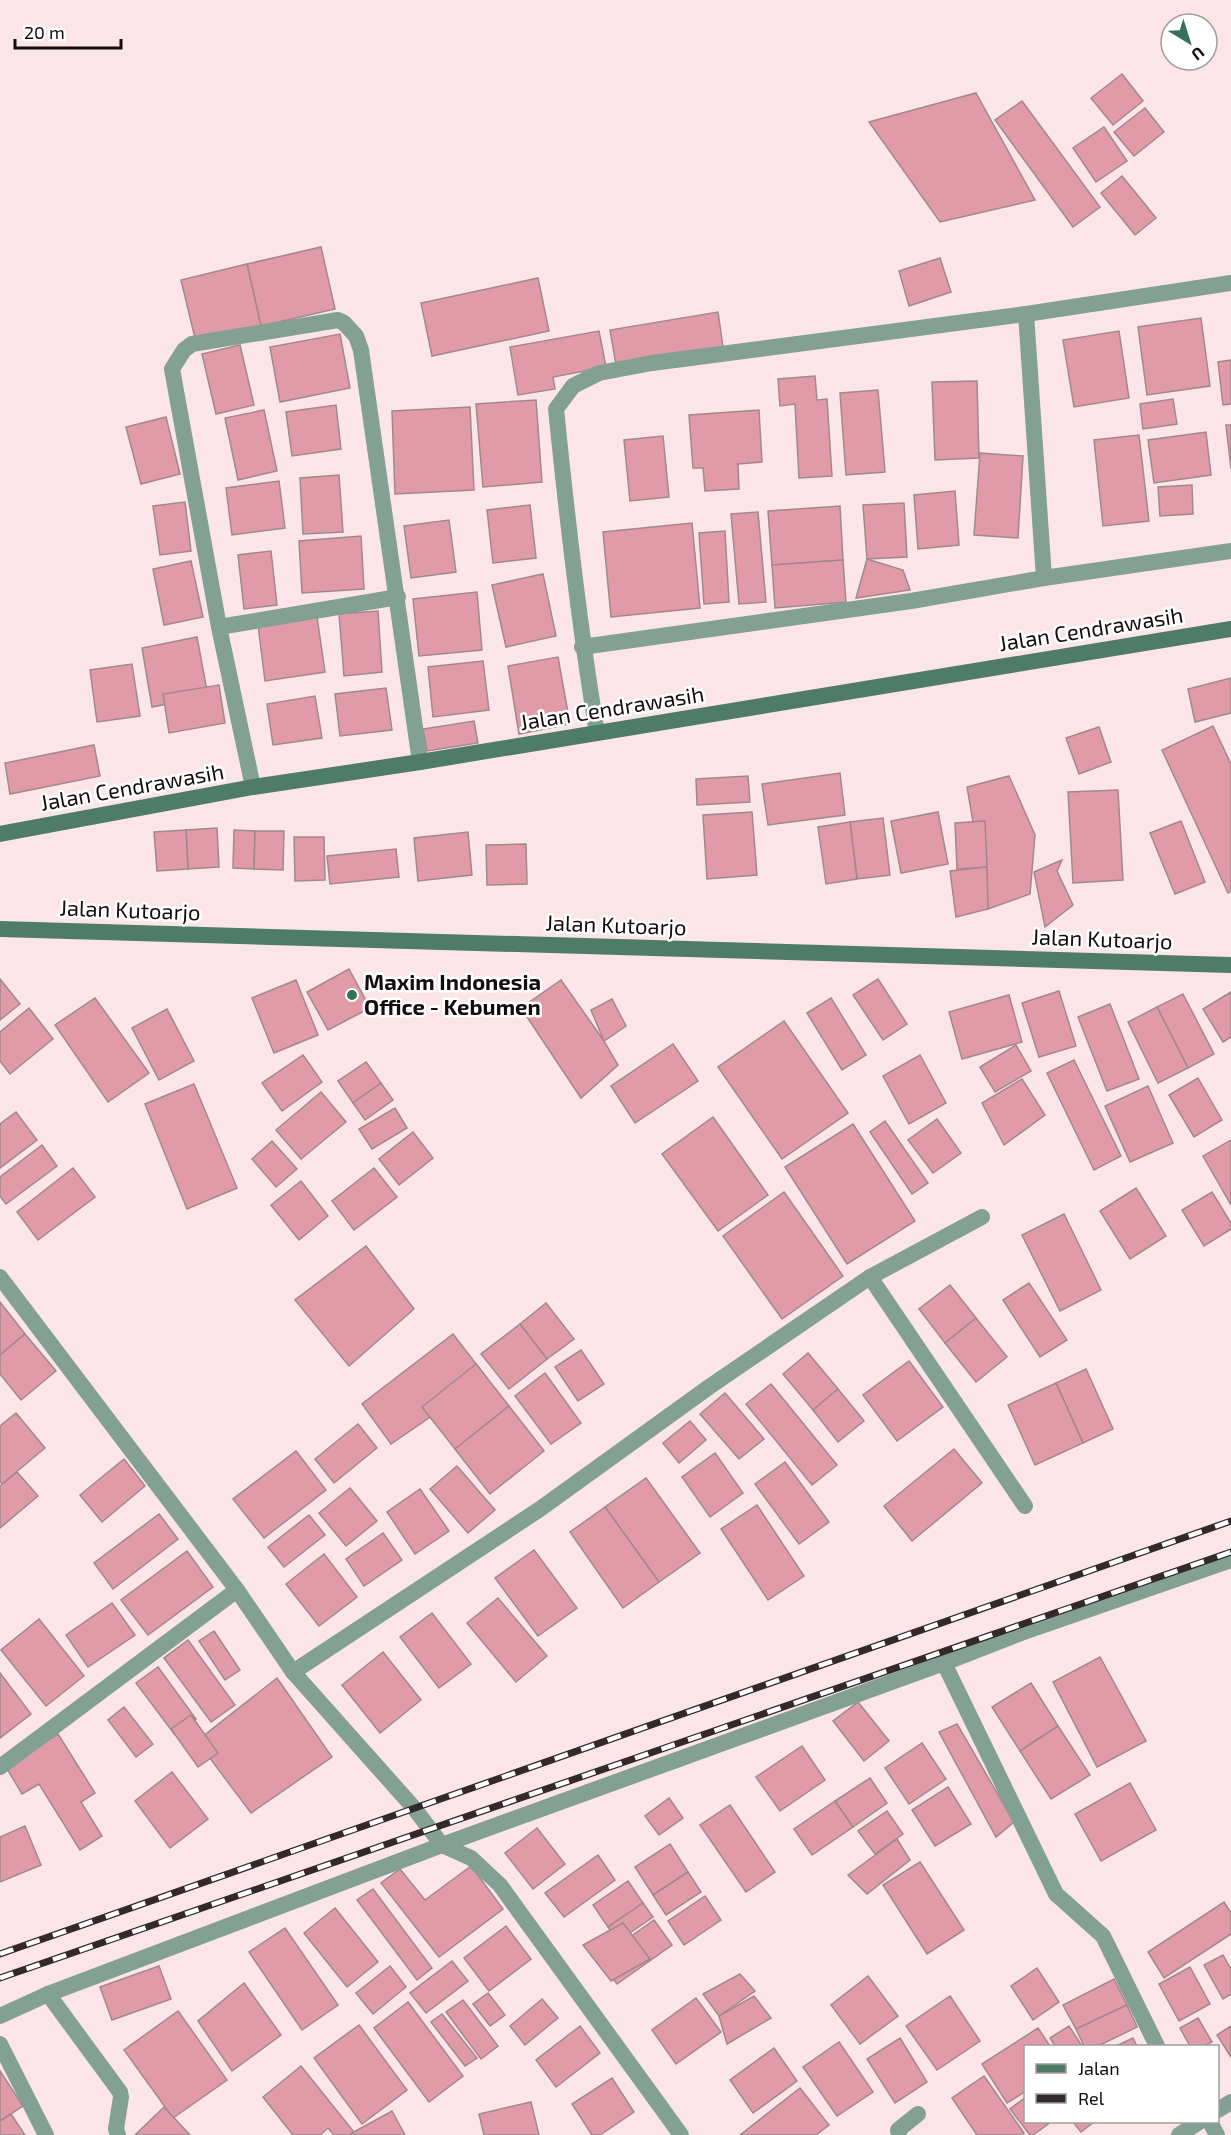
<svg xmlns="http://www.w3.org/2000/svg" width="1231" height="2135" viewBox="0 0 1231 2135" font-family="'Exo 2',sans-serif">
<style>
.building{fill:#e19ba8;stroke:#a2888c;stroke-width:1.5}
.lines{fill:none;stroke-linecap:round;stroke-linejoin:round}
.minor{stroke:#82a093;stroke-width:16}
.tertiary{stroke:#82a093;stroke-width:16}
.secondary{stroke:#4e7c69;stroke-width:16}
.rail-casing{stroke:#33282a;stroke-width:7}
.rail{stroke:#fff;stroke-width:4.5;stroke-dasharray:14;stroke-linecap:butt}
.poi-dot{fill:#35705a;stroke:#fff;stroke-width:2}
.labels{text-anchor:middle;stroke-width:5;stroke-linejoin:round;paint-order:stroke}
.street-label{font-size:22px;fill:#140b0d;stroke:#fff}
.poi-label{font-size:22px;font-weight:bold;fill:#140b0d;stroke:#fff;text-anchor:start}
</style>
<rect width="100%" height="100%" fill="#fce5e8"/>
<g class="building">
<path d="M1122 74 1143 101 1113 125 1091 98Z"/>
<path d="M976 93 1035 200 940 222 869 122Z"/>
<path d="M1022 101 1100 207 1073 227 995 120Z"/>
<path d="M1145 108 1164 132 1134 156 1114 132Z"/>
<path d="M1104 127 1127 161 1096 182 1073 148Z"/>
<path d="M1122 176 1156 218 1135 235 1101 193Z"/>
<path d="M321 247 335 309 261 326 247 264Z"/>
<path d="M940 258 951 292 909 306 899 271Z"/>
<path d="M247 264 261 326 196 342 181 280Z"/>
<path d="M538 278 549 331 432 356 421 303Z"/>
<path d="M718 312 723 347 616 365 610 330Z"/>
<path d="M1201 318 1210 386 1147 395 1138 327Z"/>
<path d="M599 331 606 367 553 377 555 389 518 395 510 347Z"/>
<path d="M1119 331 1129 398 1074 407 1063 340Z"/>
<path d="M340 334 350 388 280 402 270 347Z"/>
<path d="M240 345 254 405 216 414 202 354Z"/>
<path d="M1231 360V404L1223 405 1218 362Z"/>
<path d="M815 376 817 400 827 399 832 476 799 478 795 404 780 406 778 379Z"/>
<path d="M977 381 979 458 935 460 932 382Z"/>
<path d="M878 390 885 472 846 475 840 393Z"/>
<path d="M1173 399 1177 424 1143 429 1140 404Z"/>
<path d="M536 400 542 482 483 487 476 404Z"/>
<path d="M336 405 341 449 292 456 286 412Z"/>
<path d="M470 407 474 490 395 494 392 411Z"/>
<path d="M264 410 277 471 238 480 225 418Z"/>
<path d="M759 410 762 462 738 464 739 489 705 491 703 468H693L689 415Z"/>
<path d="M166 417 180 474 141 484 126 427Z"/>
<path d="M1226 425H1231V469Z"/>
<path d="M1206 432 1211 475 1154 483 1148 440Z"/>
<path d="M1139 435 1149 521 1103 526 1094 440Z"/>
<path d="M663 436 669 497 630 501 624 440Z"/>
<path d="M980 453 1023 456 1018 538 974 535Z"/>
<path d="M339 475 343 532 303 534 300 478Z"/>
<path d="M279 481 285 528 232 535 226 488Z"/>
<path d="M1192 485 1193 514 1160 516 1158 487Z"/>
<path d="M955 491 959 545 918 549 914 495Z"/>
<path d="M185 502 191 551 160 555 153 506Z"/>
<path d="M904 503 907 557 867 559 863 505Z"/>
<path d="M530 505 536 558 493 563 487 510Z"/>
<path d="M840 506 843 560 772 565 768 511Z"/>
<path d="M758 512 766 602 739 604 731 514Z"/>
<path d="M449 520 456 572 411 578 404 526Z"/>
<path d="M692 523 700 608 611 617 603 532Z"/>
<path d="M725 531 729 602 704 604 699 533Z"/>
<path d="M361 536 364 589 302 593 299 541Z"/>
<path d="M271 551 277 605 244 609 238 555Z"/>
<path d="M867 559 903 570 910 590 856 598Z"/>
<path d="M843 560 846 602 775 608 772 565Z"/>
<path d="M191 561 203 617 164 625 153 569Z"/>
<path d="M543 574 556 636 506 647 492 585Z"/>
<path d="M477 592 482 650 419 656 413 599Z"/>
<path d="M378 611 382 672 344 676 339 614Z"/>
<path d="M317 617 325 672 265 681 258 625Z"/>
<path d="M197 637 208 696 152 707 142 648Z"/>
<path d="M558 657 570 724 519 734 508 666Z"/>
<path d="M483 661 489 710 433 717 428 667Z"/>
<path d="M132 664 140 716 97 722 90 670Z"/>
<path d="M1231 678V713L1195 722 1188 689Z"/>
<path d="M219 685 225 723 169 733 163 694Z"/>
<path d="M386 688 392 730 340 736 335 694Z"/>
<path d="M315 696 322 738 273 745 267 704Z"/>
<path d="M474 721 478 743 427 751 423 729Z"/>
<path d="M1213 726 1231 764V891L1228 893 1162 750Z"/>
<path d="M1099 727 1111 762 1079 774 1066 738Z"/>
<path d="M94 745 100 776 10 794 5 763Z"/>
<path d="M840 773 845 815 768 825 762 784Z"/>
<path d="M748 776 750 802 697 805 696 779Z"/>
<path d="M1009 776 1035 835 1030 894 988 909 967 787Z"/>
<path d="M1118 790 1123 880 1073 883 1068 792Z"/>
<path d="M752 812 757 875 707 879 703 815Z"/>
<path d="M938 812 948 864 901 873 891 821Z"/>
<path d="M883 818 890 875 857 879 850 822Z"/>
<path d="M985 821 987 867 957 869 955 823Z"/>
<path d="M1181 821 1205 882 1175 894 1150 833Z"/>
<path d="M850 822 857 879 826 884 818 827Z"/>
<path d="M217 828 219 867 188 869 186 830Z"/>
<path d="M186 830 188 869 157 871 154 832Z"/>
<path d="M234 830 255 831 254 869 233 868Z"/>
<path d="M255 831H284L283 870 254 869Z"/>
<path d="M468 832 472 875 418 881 414 838Z"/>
<path d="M294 837H324L325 880 295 881Z"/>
<path d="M526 844 527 884 487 885 486 845Z"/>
<path d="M396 849 399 877 330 884 327 856Z"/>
<path d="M1062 860 1057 871 1073 905 1045 927 1034 872Z"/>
<path d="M987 867 988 909 956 917 950 871Z"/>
<path d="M349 969 370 1008 328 1030 307 992Z"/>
<path d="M0 979 20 1004 0 1020Z"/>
<path d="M878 979 907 1024 883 1040 853 995Z"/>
<path d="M296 980 318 1035 274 1053 252 998Z"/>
<path d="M561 980 604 1041 618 1065 581 1098 521 1008Z"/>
<path d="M1059 991 1076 1046 1039 1057 1022 1003Z"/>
<path d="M1231 992V1037L1223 1042 1203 1009Z"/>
<path d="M1183 994 1214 1054 1188 1068 1157 1007Z"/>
<path d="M1009 995 1022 1042 962 1059 949 1012Z"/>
<path d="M95 998 149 1073 108 1102 55 1025Z"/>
<path d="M831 998 866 1055 842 1070 807 1013Z"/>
<path d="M612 999 626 1026 604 1041 591 1010Z"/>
<path d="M1110 1004 1139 1079 1107 1091 1078 1017Z"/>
<path d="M1157 1007 1188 1068 1158 1083 1128 1022Z"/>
<path d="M29 1008 53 1039 10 1074 0 1061V1032Z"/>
<path d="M167 1009 194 1061 159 1080 132 1028Z"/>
<path d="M784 1021 848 1113 782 1159 718 1067Z"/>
<path d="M673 1044 698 1081 635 1123 611 1086Z"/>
<path d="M1016 1045 1031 1071 995 1092 980 1067Z"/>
<path d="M303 1055 322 1082 282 1111 262 1083Z"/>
<path d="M920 1055 946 1103 909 1124 883 1076Z"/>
<path d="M1074 1060 1121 1156 1094 1170 1047 1073Z"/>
<path d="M366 1062 381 1083 353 1103 338 1081Z"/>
<path d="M1198 1078 1222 1120 1194 1137 1169 1095Z"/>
<path d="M1022 1079 1045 1115 1004 1145 982 1103Z"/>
<path d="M381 1083 393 1100 365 1120 353 1103Z"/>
<path d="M194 1084 237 1188 187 1209 145 1104Z"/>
<path d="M1148 1086 1173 1143 1130 1162 1105 1106Z"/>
<path d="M321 1092 346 1122 301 1159 276 1130Z"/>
<path d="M395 1108 407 1128 372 1149 359 1129Z"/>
<path d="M16 1112 37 1140 0 1168V1124Z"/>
<path d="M713 1117 768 1195 718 1231 662 1154Z"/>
<path d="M937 1119 961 1153 933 1173 908 1140Z"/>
<path d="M885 1121 928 1183 912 1194 870 1132Z"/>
<path d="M853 1124 915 1221 847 1264 785 1167Z"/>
<path d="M413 1132 433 1158 399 1185 379 1159Z"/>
<path d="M1231 1140V1205L1203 1156Z"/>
<path d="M272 1141 297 1169 276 1187 252 1159Z"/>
<path d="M42 1145 57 1166 6 1204 0 1196V1177Z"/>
<path d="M73 1168 95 1197 38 1240 17 1212Z"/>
<path d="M374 1168 397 1197 354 1230 332 1201Z"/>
<path d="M301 1181 328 1216 299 1240 271 1205Z"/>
<path d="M1136 1188 1166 1236 1130 1259 1100 1211Z"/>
<path d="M784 1192 843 1276 782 1319 723 1236Z"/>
<path d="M1212 1192 1231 1223V1229L1204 1246 1182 1210Z"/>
<path d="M1064 1214 1101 1290 1060 1311 1022 1235Z"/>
<path d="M366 1246 414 1309 349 1366 295 1300Z"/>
<path d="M1029 1283 1067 1340 1040 1357 1003 1300Z"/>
<path d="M950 1285 976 1318 945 1343 919 1309Z"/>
<path d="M0 1302 25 1334 0 1355Z"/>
<path d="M546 1303 574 1339 547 1359 520 1324Z"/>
<path d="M976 1318 1007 1357 976 1382 945 1343Z"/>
<path d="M520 1324 547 1359 509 1389 481 1354Z"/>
<path d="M25 1334 56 1371 21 1400 0 1374V1355Z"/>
<path d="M453 1334 487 1378 391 1444 362 1404Z"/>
<path d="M581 1350 604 1384 578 1401 555 1367Z"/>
<path d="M808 1353 838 1389 813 1410 783 1374Z"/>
<path d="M909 1361 943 1407 897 1441 863 1395Z"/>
<path d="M476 1364 509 1406 455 1449 422 1407Z"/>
<path d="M1086 1369 1113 1429 1083 1443 1056 1383Z"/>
<path d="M545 1373 581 1423 551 1444 515 1396Z"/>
<path d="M1056 1383 1083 1443 1035 1465 1008 1405Z"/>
<path d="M771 1384 837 1465 812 1485 746 1404Z"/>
<path d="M838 1389 864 1421 838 1442 813 1410Z"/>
<path d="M725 1393 764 1439 739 1459 700 1414Z"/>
<path d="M509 1406 544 1451 490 1494 455 1449Z"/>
<path d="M16 1413 45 1448 2 1484 0 1481V1426Z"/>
<path d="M690 1421 706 1440 679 1463 663 1443Z"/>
<path d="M358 1424 377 1448 334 1483 315 1459Z"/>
<path d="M954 1449 982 1483 912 1541 884 1506Z"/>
<path d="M296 1451 326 1490 264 1538 233 1499Z"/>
<path d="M715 1453 743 1493 710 1517 682 1477Z"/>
<path d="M124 1459 145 1486 102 1522 80 1495Z"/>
<path d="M785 1462 829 1522 799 1544 755 1484Z"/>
<path d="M457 1466 495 1510 468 1533 430 1489Z"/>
<path d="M17 1472 38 1496 0 1528V1486Z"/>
<path d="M646 1478 700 1553 659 1582 605 1507Z"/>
<path d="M350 1488 377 1521 346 1546 319 1513Z"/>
<path d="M420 1489 449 1531 415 1554 387 1512Z"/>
<path d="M757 1505 804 1576 768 1600 721 1529Z"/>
<path d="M605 1507 659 1582 623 1608 570 1532Z"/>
<path d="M159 1514 178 1539 113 1589 94 1563Z"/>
<path d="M309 1515 325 1535 284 1567 268 1547Z"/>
<path d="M383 1533 402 1560 364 1586 346 1559Z"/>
<path d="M534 1550 577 1608 538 1636 495 1578Z"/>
<path d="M187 1551 213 1587 148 1635 121 1600Z"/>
<path d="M324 1554 357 1597 319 1626 286 1584Z"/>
<path d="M498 1598 547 1656 516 1682 467 1623Z"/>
<path d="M112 1603 135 1635 88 1667 66 1635Z"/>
<path d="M432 1613 471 1664 439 1688 400 1637Z"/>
<path d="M39 1619 84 1676 46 1706 1 1650Z"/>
<path d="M214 1631 240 1670 225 1680 199 1641Z"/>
<path d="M188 1640 235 1705 211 1722 164 1658Z"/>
<path d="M383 1652 421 1700 380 1733 342 1685Z"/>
<path d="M1100 1657 1146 1741 1097 1767 1053 1682Z"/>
<path d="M158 1667 196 1719 175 1735 136 1683Z"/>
<path d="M0 1673 31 1714 0 1738Z"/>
<path d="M277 1678 332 1757 251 1813 197 1741Z"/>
<path d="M1031 1683 1058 1726 1020 1751 992 1707Z"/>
<path d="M858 1702 889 1741 864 1761 833 1721Z"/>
<path d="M124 1707 153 1744 136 1757 108 1720Z"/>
<path d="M191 1715 218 1753 198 1767 171 1729Z"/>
<path d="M957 1724 1014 1822 996 1837 939 1732Z"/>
<path d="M1058 1726 1090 1775 1051 1799 1020 1751Z"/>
<path d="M58 1734 95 1793 81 1802 102 1836 80 1850 39 1784 22 1794 6 1767Z"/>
<path d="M922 1743 946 1779 909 1804 885 1768Z"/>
<path d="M802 1746 825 1780 780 1811 756 1777Z"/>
<path d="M172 1772 208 1819 170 1848 135 1801Z"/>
<path d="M870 1778 887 1803 853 1827 835 1801Z"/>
<path d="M1130 1783 1156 1830 1101 1861 1075 1814Z"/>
<path d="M948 1787 971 1824 935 1846 912 1810Z"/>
<path d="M669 1798 683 1818 659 1835 645 1816Z"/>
<path d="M835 1801 853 1827 812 1855 794 1829Z"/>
<path d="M730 1805 775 1872 746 1892 700 1825Z"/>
<path d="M887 1811 903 1834 875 1854 858 1831Z"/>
<path d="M25 1826 41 1865 0 1882V1837Z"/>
<path d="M537 1828 565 1864 533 1889 505 1853Z"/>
<path d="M897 1839 910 1860 867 1894 848 1875Z"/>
<path d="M670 1844 688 1872 653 1895 635 1867Z"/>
<path d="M598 1855 615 1880 564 1917 545 1893Z"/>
<path d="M920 1862 964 1930 927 1954 883 1885Z"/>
<path d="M471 1866 503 1909 439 1957 381 1883 400 1869 425 1900Z"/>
<path d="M688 1872 701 1892 666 1915 653 1895Z"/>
<path d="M628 1881 643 1903 608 1927 593 1905Z"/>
<path d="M373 1889 432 1968 417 1980 357 1900Z"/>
<path d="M705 1896 721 1920 684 1945 668 1921Z"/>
<path d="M1224 1902 1231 1913V1934L1164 1978 1148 1952Z"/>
<path d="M643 1903 653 1917 618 1941 608 1927Z"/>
<path d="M335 1908 378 1962 347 1987 304 1933Z"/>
<path d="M654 1920 672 1945 617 1984 599 1959Z"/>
<path d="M623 1923 650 1959 611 1981 583 1945Z"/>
<path d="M506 1926 531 1959 489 1991 464 1958Z"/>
<path d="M285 1928 338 2005 302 2030 249 1952Z"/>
<path d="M1223 1955 1231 1969V1994L1223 1999 1204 1965Z"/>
<path d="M452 1961 468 1981 426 2013 410 1993Z"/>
<path d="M159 1966 171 1999 112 2020 100 1987Z"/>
<path d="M390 1966 406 1987 373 2014 356 1993Z"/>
<path d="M1190 1967 1210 2004 1179 2021 1159 1984Z"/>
<path d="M1037 1968 1059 2002 1033 2020 1011 1986Z"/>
<path d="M740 1974 755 1991 719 2016 703 1994Z"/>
<path d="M868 1976 898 2016 860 2044 831 2005Z"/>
<path d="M1114 1979 1127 2005 1076 2029 1063 2005Z"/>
<path d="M244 1983 281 2035 232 2071 198 2021Z"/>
<path d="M488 1993 505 2015 490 2026 473 2004Z"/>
<path d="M754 1996 771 2018 727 2044 719 2016Z"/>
<path d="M950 1996 980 2041 937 2070 906 2026Z"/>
<path d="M696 1998 721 2032 676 2064 652 2030Z"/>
<path d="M542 1999 558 2018 525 2045 510 2026Z"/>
<path d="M463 2000 498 2046 481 2059 446 2012Z"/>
<path d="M408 2002 463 2076 429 2102 374 2028Z"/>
<path d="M1127 2005 1137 2027 1098 2046H1084L1076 2029Z"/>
<path d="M178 2011 227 2080 173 2118 124 2050Z"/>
<path d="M442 2014 477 2058 465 2066 431 2022Z"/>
<path d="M1198 2018 1212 2042 1204 2046H1190L1180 2028Z"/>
<path d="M359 2025 407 2090 362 2124 314 2058Z"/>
<path d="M580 2026 600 2053 556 2087 536 2060Z"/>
<path d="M1069 2026 1082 2046H1055L1050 2038Z"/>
<path d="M1231 2026V2057L1217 2035Z"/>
<path d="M1038 2028 1050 2046H1026V2091L1007 2103 982 2064Z"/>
<path d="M900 2038 927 2082 895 2103 867 2059Z"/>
<path d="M1133 2038 1137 2046H1116Z"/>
<path d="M839 2042 873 2092 837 2116 803 2067Z"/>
<path d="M774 2048 797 2081 753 2113 730 2080Z"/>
<path d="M301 2066 354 2132 350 2135H334L328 2128 320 2135H293L263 2097Z"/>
<path d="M0 2071 23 2106 0 2121Z"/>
<path d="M984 2076 1024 2133 1021 2135H977L952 2098Z"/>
<path d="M612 2078 634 2112 600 2135H592L572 2104Z"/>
<path d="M800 2088 829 2125 816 2135H740Z"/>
<path d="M1026 2097V2122H1051L1033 2135H1030L1010 2109Z"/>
<path d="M531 2102 539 2135H484L479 2114Z"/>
<path d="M164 2107 190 2135H135Z"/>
<path d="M392 2111 405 2135H350L354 2132Z"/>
<path d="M11 2114 25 2135H0V2121Z"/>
<path d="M1073 2122H1094L1081 2132Z"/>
</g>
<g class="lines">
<g class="minor">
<path d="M1026 314 1044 578"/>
<path d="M219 627 398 597"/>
<path d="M582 647 911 601 1044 578 1231 551"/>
<path d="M597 733C579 625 567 518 556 409L573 386 599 373 652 363 1026 314 1231 283"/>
<path d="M253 787 219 627 172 369 184 350 192 344 338 320 344 323 356 336 361 350 420 762"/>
<path d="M0 1277 237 1590 293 1672 414 1808 442 1845 471 1858 500 1885 681 2135"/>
<path d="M870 1277 1025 1506"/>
<path d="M944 1663 1056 1894 1103 1936 1157 2046"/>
<path d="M293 1672 540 1509 709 1387 870 1277 982 1217"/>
<path d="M0 1767 237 1590"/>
<path d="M48 1994 120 2092 121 2097 116 2129 118 2135"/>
<path d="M0 2016 48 1994 442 1845 944 1663 1021 1633 1231 1560"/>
<path d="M0 2044 46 2135"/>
<path d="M1210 2122 1217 2135"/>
<path d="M899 2135 898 2130 918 2114"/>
</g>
<g class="tertiary">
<path d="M1218 2110 1231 2102"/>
<path d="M1179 2135 1199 2122"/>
</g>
<g class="secondary">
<path d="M0 834 253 787 420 762 1231 629"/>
<path d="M0 929 1231 965"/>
</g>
<defs>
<g id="rail">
<path d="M0 1954 1231 1521"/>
<path d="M0 1978 1231 1552"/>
</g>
</defs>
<use href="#rail" class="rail-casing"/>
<use href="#rail" class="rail"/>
</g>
<circle class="poi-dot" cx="352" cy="995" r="6"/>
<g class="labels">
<g class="street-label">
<text transform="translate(1091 629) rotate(-9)" y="8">Jalan Cendrawasih</text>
<text transform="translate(612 708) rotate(-9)" y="8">Jalan Cendrawasih</text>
<text transform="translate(132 787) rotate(-10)" y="8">Jalan Cendrawasih</text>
<text transform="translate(130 910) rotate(2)" y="8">Jalan Kutoarjo</text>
<text transform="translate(616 925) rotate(2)" y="8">Jalan Kutoarjo</text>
<text transform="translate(1102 939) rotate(2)" y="8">Jalan Kutoarjo</text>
</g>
<g class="poi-label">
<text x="364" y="990">Maxim Indonesia<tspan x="364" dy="25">Office - Kebumen</tspan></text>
</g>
</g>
<rect x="1024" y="2045" width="195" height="78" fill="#ffffff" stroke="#a19d9e" stroke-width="1.5"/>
<rect x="1036" y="2064" width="30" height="9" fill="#4e7c69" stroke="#a19d9e" stroke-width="1.5"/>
<text x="1078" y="2075" font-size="18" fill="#140b0d">Jalan</text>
<rect x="1036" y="2094" width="30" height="9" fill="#33282a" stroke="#a19d9e" stroke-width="1.5"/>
<text x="1078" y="2105" font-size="18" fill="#140b0d">Rel</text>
<g transform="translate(1189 42) rotate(142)"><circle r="28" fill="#ffffff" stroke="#a19d9e" stroke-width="1.5"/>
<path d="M0-4.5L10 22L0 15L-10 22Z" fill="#35705a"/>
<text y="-9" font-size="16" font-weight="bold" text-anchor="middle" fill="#140b0d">U</text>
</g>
<path d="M15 39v9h106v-9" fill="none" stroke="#140b0d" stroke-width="3"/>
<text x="24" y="39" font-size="18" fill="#140b0d" stroke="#ffffff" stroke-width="4.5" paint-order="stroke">20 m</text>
</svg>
